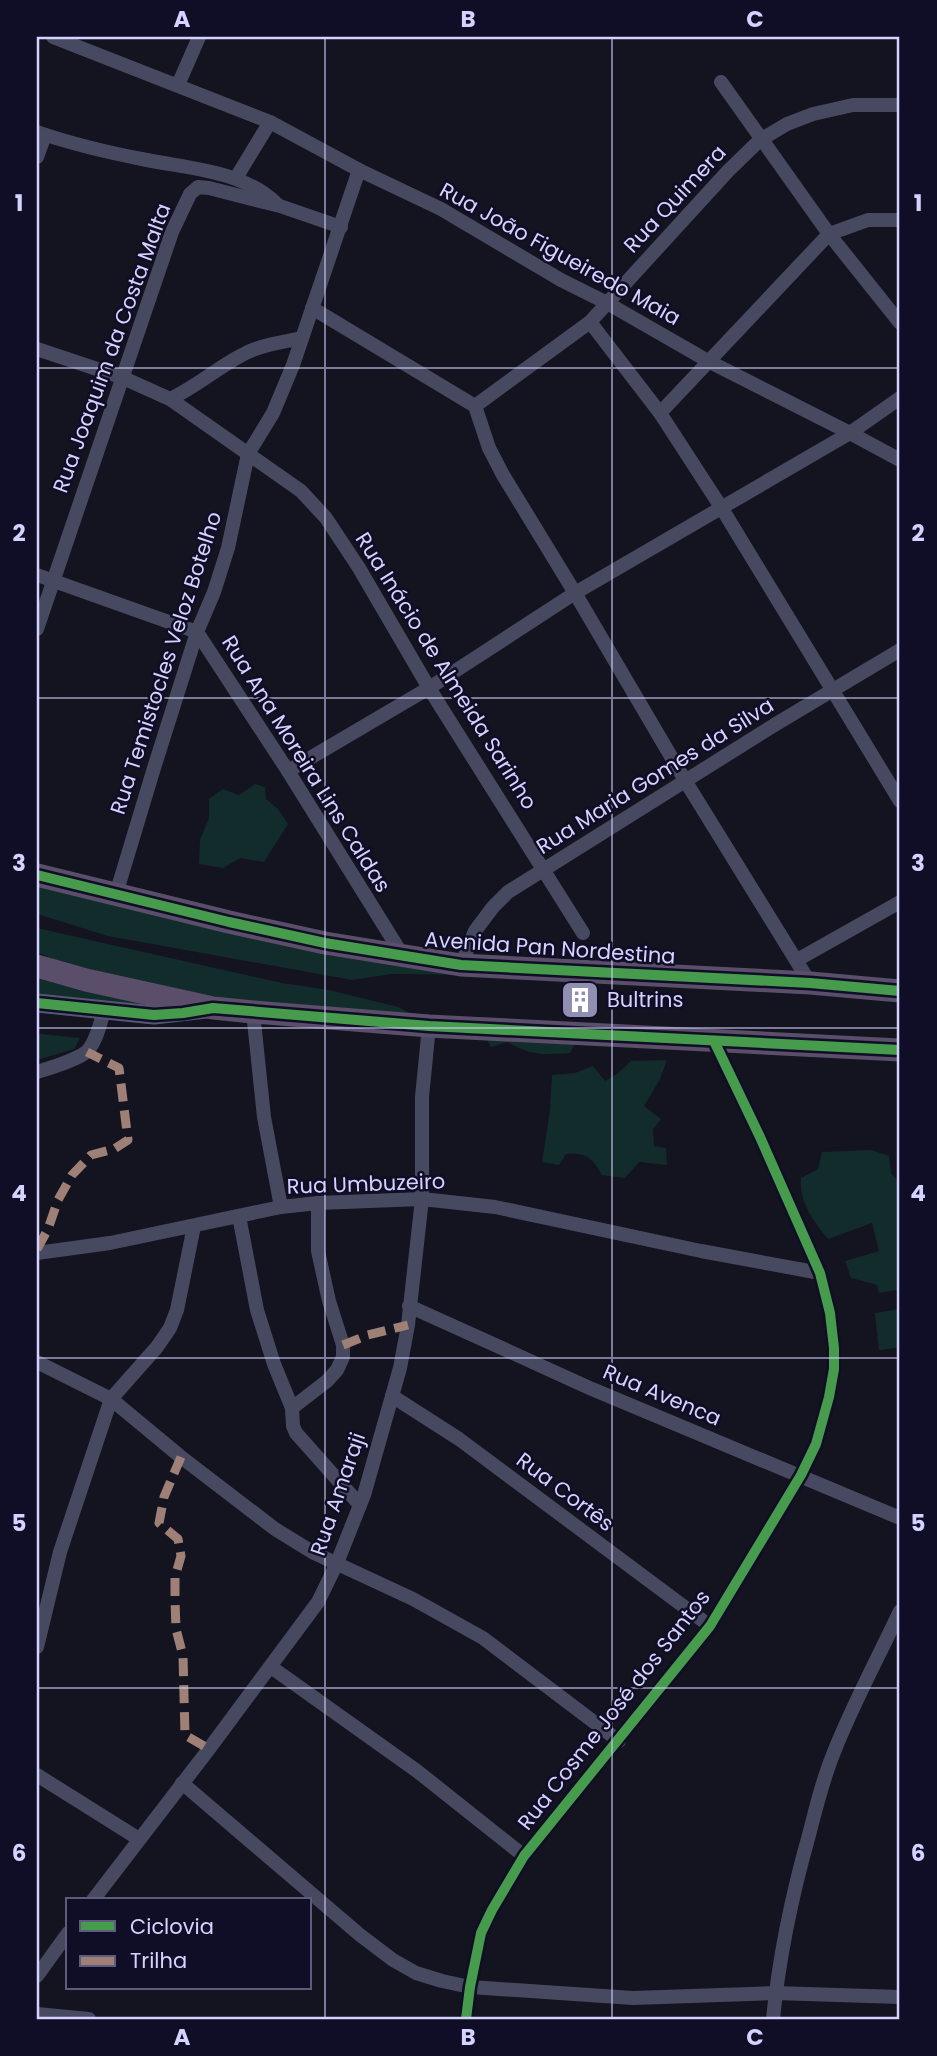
<svg xmlns="http://www.w3.org/2000/svg" width="937" height="2056" viewBox="0 0 937 2056" font-family="Poppins,sans-serif">
<style>
.green{fill:#112c2a}
.lines{fill:none;stroke-linecap:round;stroke-linejoin:round}
.minor{stroke:#474961;stroke-width:14}
.secondary{stroke:#555674;stroke-width:19}
.trunk{stroke:#5b4e6a;stroke-width:23}
.quiet{stroke:#9e8076;stroke-width:9;stroke-dasharray:18 9;stroke-linecap:butt}
.cycleway-casing{stroke:#100d26;stroke-width:15}
.cycleway{stroke:#469c4c;stroke-width:10}
.grid{fill:none;stroke:#d4d2ff;stroke-width:2;stroke-opacity:0.55}
.labels{text-anchor:middle;stroke-width:5;stroke-linejoin:round;paint-order:stroke}
.street-label{font-size:21px;fill:#d4d2ff;stroke:#100d26}
.poi-label{font-size:21px;fill:#d4d2ff;stroke:#100d26;text-anchor:start}
.neatline{fill:none;stroke:#d4d2ff;stroke-width:2.5}
.grid-label{font-size:23px;text-anchor:middle;font-weight:bold;fill:#d4d2ff}
</style>
<rect width="100%" height="100%" fill="#141320"/>
<g class="green">
<path d="M255 784 265 787 266 799 278 809 288 824 264 862 240 858 223 868 199 864 200 840 209 818V799L223 789 239 795Z"/>
<path d="M37 883 472 975 392 974 352 980 108 936 37 914Z"/>
<path d="M37 928 282 983 329 990 398 1007 421 1019 241 1001 181 991 92 975 37 952Z"/>
<path d="M37 968 199 1007 37 1001Z"/>
<path d="M37 1033 42 1034 80 1038 74 1049 37 1060Z"/>
<path d="M484 1035 578 1038 570 1053C541 1055 533 1056 507 1042L491 1047Z"/>
<path d="M667 1060 660 1079 644 1106 661 1119 653 1129 654 1146 666 1148 667 1165 639 1162 625 1178 602 1175C592 1157 586 1153 566 1154L559 1165 542 1162 550 1110 552 1075 575 1073 593 1066 605 1081 617 1074 631 1061Z"/>
<path d="M872 1150 889 1156 891 1173 900 1184V1350L897 1348 879 1350 875 1313 899 1309 897 1290 879 1293 877 1285 851 1278 845 1261 879 1251 872 1223 828 1239C813 1221 799 1202 801 1178L818 1169 822 1152Z"/>
</g>
<g class="lines">
<g class="minor">
<path d="M53 37 270 122 359 170 441 209 561 280 607 303 708 361 850 433 900 398"/>
<path d="M721 82 829 234 900 323"/>
<path d="M178 85 199 37"/>
<path d="M37 132C72 144 110 153 147 160 192 169 243 171 277 204"/>
<path d="M37 157 45 135"/>
<path d="M236 178 270 122"/>
<path d="M312 308 475 406 489 448 503 475 575 593 686 782 810 983"/>
<path d="M590 322 660 413 721 507 900 801"/>
<path d="M37 349 121 377 170 399 301 491 326 518 359 568 429 688 583 933"/>
<path d="M170 399C196 387 217 368 242 355 260 345 282 342 302 338"/>
<path d="M475 406 590 322 728 171 760 140 787 124 813 114 853 105H900"/>
<path d="M660 413 829 234 868 220H900"/>
<path d="M37 575 197 632 288 771 403 956"/>
<path d="M37 629 172 232 190 194 198 187 209 188 280 206 341 227"/>
<path d="M288 771 429 688 575 593 850 433 900 460"/>
<path d="M116 894 154 768 197 632 214 592 228 548 248 454 273 413 293 365 359 170"/>
<path d="M797 960 900 902"/>
<path d="M461 965 475 931 493 907 508 892 776 724 900 650"/>
<path d="M253 1012 264 1117 281 1207"/>
<path d="M37 1072C50 1068 74 1061 85 1053 96 1045 100 1023 104 1011"/>
<path d="M239 1216 257 1310 274 1364 292 1408 293 1426 296 1433 360 1505"/>
<path d="M37 1253 110 1243 281 1207 318 1203 422 1199 495 1207 701 1251 820 1273"/>
<path d="M409 1306 592 1389 900 1518"/>
<path d="M37 1362 111 1399 181 1457 275 1529 314 1553 413 1599 483 1638 619 1741"/>
<path d="M392 1396 459 1439 710 1626"/>
<path d="M292 1408 327 1381 337 1370 343 1357V1345L329 1301 318 1251V1203"/>
<path d="M37 1647 60 1552 111 1399 157 1347 170 1328 177 1310 194 1226"/>
<path d="M271 1667 417 1771 524 1856"/>
<path d="M37 1775 139 1839"/>
<path d="M182 1783 360 1935 393 1960 416 1973 442 1981 470 1987 633 1998 775 1993 900 1997"/>
<path d="M93 1900 209 1749 318 1602 337 1563 364 1495 400 1368 408 1325 422 1199V1097L429 1026"/>
<path d="M37 1976 68 1933"/>
<path d="M37 2014 89 2019"/>
<path d="M466 2019 470 1987 481 1933 492 1910 524 1856 710 1626 801 1475 816 1444 829 1397 834 1369V1348L830 1313 820 1273 760 1137 714 1041"/>
<path d="M773 2019C779 1957 792 1895 809 1835 816 1807 823 1779 834 1752 853 1704 878 1658 900 1611"/>
</g>
<path class="secondary" d="M37 1003 154 1015 206 1009"/>
<g class="trunk">
<path d="M37 875 229 922 325 943 461 965 810 983 900 991"/>
<path d="M37 966 86 980 213 1008 253 1012 429 1026 900 1050"/>
</g>
<g class="quiet">
<path d="M37 1249 48 1229 58 1200 72 1175 91 1155 114 1149 128 1140 119 1068 87 1052"/>
<path d="M343 1345 368 1335 408 1325"/>
<path d="M181 1457 164 1497 159 1523 178 1539 181 1556 175 1577V1601L176 1629 183 1656 185 1735 209 1749"/>
</g>
<defs>
<g id="cycleway">
<path d="M37 875 229 922 325 943 461 965 810 983 900 991"/>
<path d="M37 1003 154 1015 183 1013 213 1008 429 1026 900 1050"/>
<path d="M466 2019 470 1987 481 1933 492 1910 524 1856 710 1626 801 1475 816 1444 829 1397 834 1369V1348L830 1313 820 1273 760 1137 714 1041"/>
</g>
</defs>
<use href="#cycleway" class="cycleway-casing"/>
<use href="#cycleway" class="cycleway"/>
</g>
<path class="grid" d="M325 37V2019M612 37V2019M37 368H900M37 698H900M37 1028H900M37 1358H900M37 1688H900"/>
<defs>
<symbol id="building-square" viewBox="-11 -11 22 22"><rect x="-9" y="-9" width="18" height="18" rx="4" fill="#918fb1" stroke="#100d26"/><path d="M-4-6H4V6H1V3H-1V6H-4ZM-2.5-4.3h1.7v1.8h-1.7ZM.8-4.3h1.7v1.8H.8ZM-2.5-1h1.7V.8h-1.7ZM.8-1h1.7V.8H.8Z" fill="#fff"/></symbol>
</defs>
<g fill-rule="evenodd">
<use href="#building-square" x="558" y="978" width="44" height="44"/>
</g>
<g class="labels">
<g class="street-label">
<text transform="translate(675 199) rotate(-47)" y="7">Rua Quimera</text>
<text transform="translate(560 254) rotate(29)" y="7">Rua João Figueiredo Maia</text>
<text transform="translate(112 348) rotate(-70)" y="7">Rua Joaquim da Costa Malta</text>
<text transform="translate(166 663) rotate(-72)" y="7">Rua Temistocles Veloz Botelho</text>
<text transform="translate(446 671) rotate(58)" y="7">Rua Inácio de Almeida Sarinho</text>
<text transform="translate(306 764) rotate(58)" y="7">Rua Ana Moreira Lins Caldas</text>
<text transform="translate(655 776) rotate(-32)" y="7">Rua Maria Gomes da Silva</text>
<text transform="translate(550 948) rotate(4)" y="7">Avenida Pan Nordestina</text>
<text transform="translate(366 1184) rotate(-2)" y="7">Rua Umbuzeiro</text>
<text transform="translate(662 1395) rotate(23)" y="7">Rua Avenca</text>
<text transform="translate(565 1492) rotate(37)" y="7">Rua Cortês</text>
<text transform="translate(338 1494) rotate(-71)" y="7">Rua Amaraji</text>
<text transform="translate(614 1710) rotate(-52)" y="7">Rua Cosme José dos Santos</text>
</g>
<g class="poi-label">
<text x="607" y="1007">Bultrins</text>
</g>
</g>
<rect width="937" height="2056" fill="none" stroke="#100d26" stroke-width="77"/>
<rect x="66" y="1898" width="245" height="91" fill="#100d26" stroke="#5e5c7d" stroke-width="2"/>
<rect x="80" y="1921" width="35" height="10" fill="#469c4c" stroke="#5e5c7d" stroke-width="2"/>
<text x="130" y="1934" font-size="21" fill="#d4d2ff">Ciclovia</text>
<rect x="80" y="1956" width="35" height="10" fill="#9e8076" stroke="#5e5c7d" stroke-width="2"/>
<text x="130" y="1968" font-size="21" fill="#d4d2ff">Trilha</text>
<rect x="38" y="38" width="860" height="1980" class="neatline"/>
<g class="grid-label">
<text x="182" y="27">A</text>
<text x="468" y="27">B</text>
<text x="755" y="27">C</text>
<text x="19" y="211">1</text>
<text x="918" y="211">1</text>
<text x="19" y="541">2</text>
<text x="918" y="541">2</text>
<text x="19" y="871">3</text>
<text x="918" y="871">3</text>
<text x="19" y="1201">4</text>
<text x="918" y="1201">4</text>
<text x="19" y="1531">5</text>
<text x="918" y="1531">5</text>
<text x="19" y="1861">6</text>
<text x="918" y="1861">6</text>
<text x="182" y="2045">A</text>
<text x="468" y="2045">B</text>
<text x="755" y="2045">C</text>
</g>
</svg>
